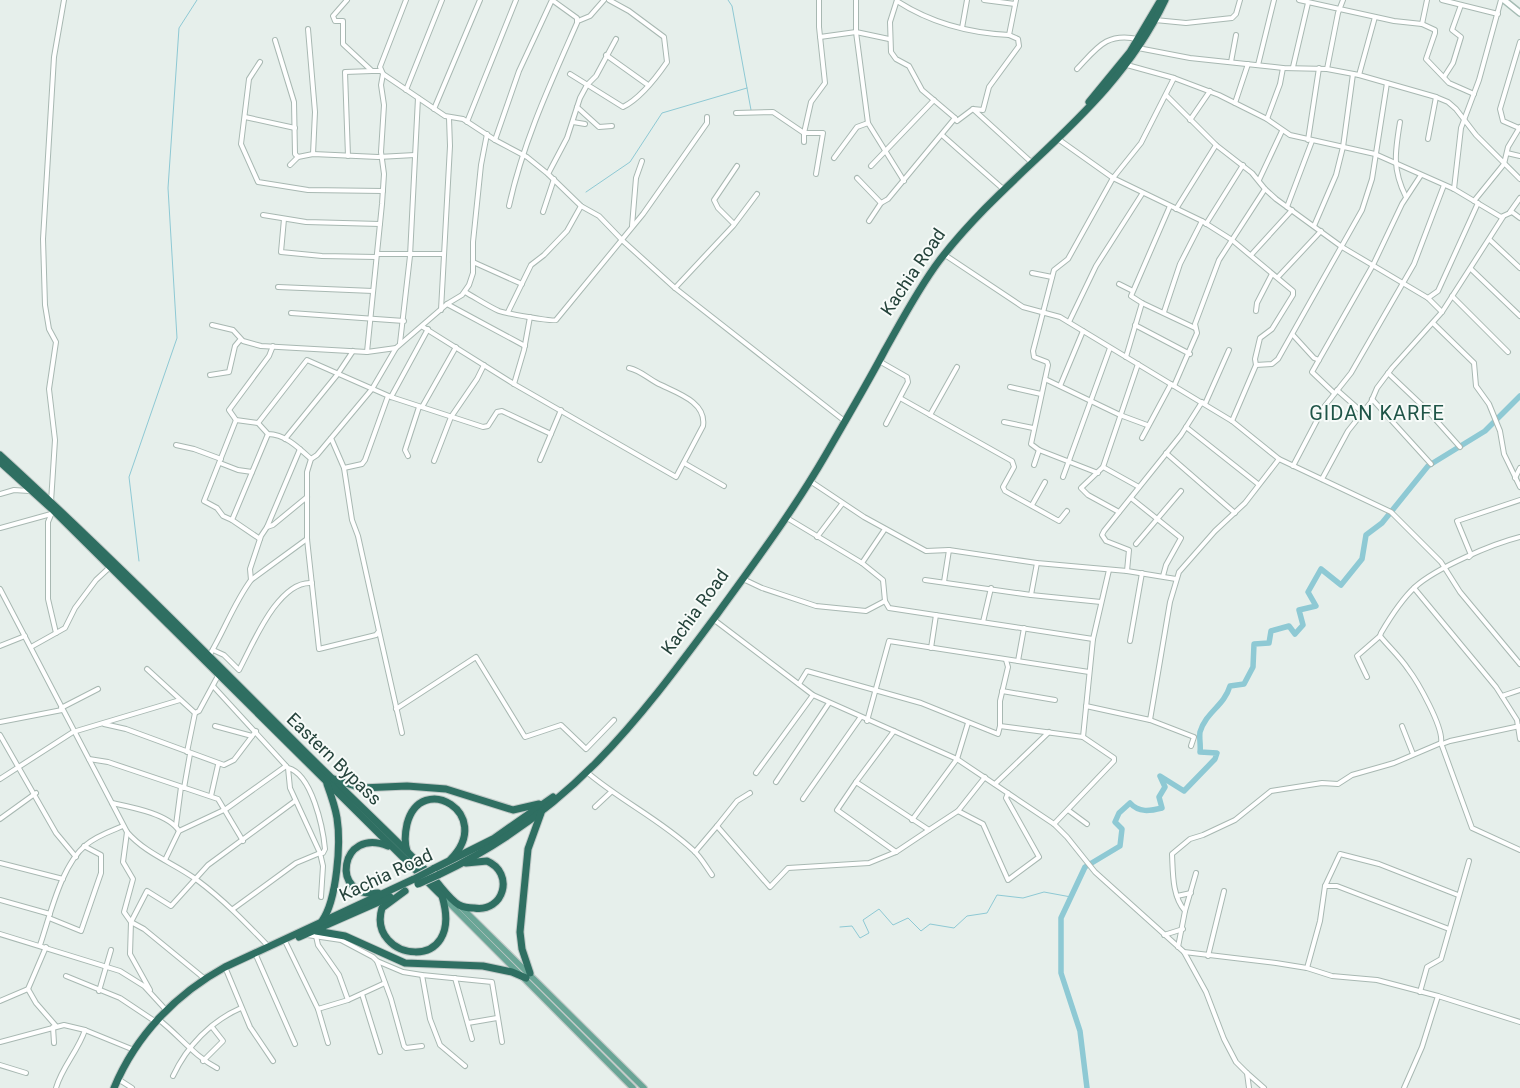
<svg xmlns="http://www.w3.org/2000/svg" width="1520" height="1088" viewBox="0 0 1520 1088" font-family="Roboto,sans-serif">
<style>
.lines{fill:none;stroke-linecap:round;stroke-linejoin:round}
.stream{stroke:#8ec9d4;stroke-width:1}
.river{stroke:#8ec9d4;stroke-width:5.5}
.street-casing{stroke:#a8b8b2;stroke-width:6}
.secondary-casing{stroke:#a4bbb3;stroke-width:8}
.primary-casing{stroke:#c2cac8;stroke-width:8}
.highway-casing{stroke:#c2cac8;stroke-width:9}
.street{stroke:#fff;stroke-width:4}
.secondary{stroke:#fff;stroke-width:5}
.primary{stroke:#6aa596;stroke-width:5.5}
.highway{stroke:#2f6f62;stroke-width:7}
.highway-bridge-casing{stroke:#c2cac8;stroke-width:9;stroke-linecap:butt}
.highway-bridge{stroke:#2f6f62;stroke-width:7}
.labels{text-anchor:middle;stroke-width:4;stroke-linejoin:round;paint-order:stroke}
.street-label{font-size:18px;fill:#24423a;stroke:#f7fbf9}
.quarter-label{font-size:20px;letter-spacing:1px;fill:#1f5548;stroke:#f7fbf9}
</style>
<rect width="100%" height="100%" fill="#e6efeb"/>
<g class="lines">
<g class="stream">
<path d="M728 0 732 6 751 110"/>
<path d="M586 192 630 162 662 113 747 88"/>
<path d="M139 561 129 477 177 338 168 188 179 28 197 0"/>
<path d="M840 927 852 926 860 938 869 933 863 920 879 909 893 925 908 918 921 931 930 924 954 928 967 916 987 913 997 895 1023 898 1044 892 1071 897"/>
</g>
<path class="river" d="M1087 1088 1080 1031 1061 973V918L1085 867 1120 846 1122 829 1115 822 1119 813 1130 803C1139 813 1150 811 1162 808L1159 797 1165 787 1160 776 1184 791 1215 759 1217 753 1200 752C1201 746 1199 738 1200 732 1206 712 1224 706 1230 686L1244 684 1253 667 1254 644 1269 643 1271 631 1289 626 1295 634 1303 625 1299 610 1316 606 1308 592 1321 569 1341 585 1362 559 1366 535 1382 523 1428 466 1485 431 1520 396"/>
<defs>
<g id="street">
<path d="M347 0 333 16 335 21H343V44L372 71H381"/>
<path d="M406 0 380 67 383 74 445 116 463 119 495 140 527 157 548 174 581 206 599 216 623 241 675 288 842 419"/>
<path d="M856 0V32L868 123 904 181"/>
<path d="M897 0 890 22 891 52 896 59 909 66 922 90 955 118"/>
<path d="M984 0 1015 4"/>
<path d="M1016 0 1009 35 1018 39 1019 46 989 87 983 110 973 109 1030 161"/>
<path d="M1299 0 1394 21 1422 24 1435 30V33L1426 59 1449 83 1474 94"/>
<path d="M1442 0 1498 14"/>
<path d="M897 1C931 23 969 33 1009 35"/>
<path d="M1155 20 1186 23 1232 18 1236 14 1240 0"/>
<path d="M578 21 590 16 604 0"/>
<path d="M1422 24 1427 0"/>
<path d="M962 28 967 0"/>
<path d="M308 29 315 112 313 154"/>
<path d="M820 37 856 32 889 39"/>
<path d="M275 40 294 102 295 154 298 157"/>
<path d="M1138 48 1190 58 1283 68 1327 69 1359 75 1436 97 1448 102 1456 109 1476 135 1520 179"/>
<path d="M606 55 648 85"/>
<path d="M260 62 249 79 241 144 258 182 308 190 383 191"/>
<path d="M1231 62 1236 35"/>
<path d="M1127 65 1174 78 1219 95 1267 119 1290 135 1375 154 1454 189 1501 217 1512 212 1520 218"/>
<path d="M1258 65 1274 0"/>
<path d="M1293 67 1308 3"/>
<path d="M1077 69C1097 48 1106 32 1138 39"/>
<path d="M1327 69 1338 13 1343 0"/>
<path d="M570 74 623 107C641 98 656 78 667 62L664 37 629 11 609 0"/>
<path d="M1359 75 1375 17"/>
<path d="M1444 77 1453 63 1461 37 1452 30 1461 5"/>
<path d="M406 90 442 0"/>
<path d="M1166 95 1216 145 1252 173 1265 189 1276 199 1342 247 1428 298 1442 312"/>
<path d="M1235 103 1248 64"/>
<path d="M577 107 599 127 612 126"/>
<path d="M434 109 480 0"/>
<path d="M736 113 773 112 804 133V142"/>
<path d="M245 117 295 128"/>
<path d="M1267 119 1280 84 1283 68"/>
<path d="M1190 120 1210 91"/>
<path d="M467 122 516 0"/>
<path d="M573 122 585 124"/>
<path d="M1400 122C1395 152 1392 169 1406 197"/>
<path d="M1519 128 1503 121 1500 109 1520 42"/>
<path d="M942 135 1002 188"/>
<path d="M1058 139 1113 178 1202 221 1232 240 1293 291V295L1272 329 1260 338 1255 359 1256 365"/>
<path d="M1428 139 1436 97"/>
<path d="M495 140 519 71 552 0 577 18V23C551 82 523 142 509 206"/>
<path d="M1308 140 1319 68"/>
<path d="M1507 153 1520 156"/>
<path d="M348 156 345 72 372 71"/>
<path d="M834 158 857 127 868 123"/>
<path d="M290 165 298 157 313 154 378 157 415 155"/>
<path d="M871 166 934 100"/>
<path d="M548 174 567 138 580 98 587 85 596 76 616 39"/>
<path d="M816 174 823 133H804L811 102 825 83 819 27V0"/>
<path d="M857 178 881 203"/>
<path d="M1259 180 1282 131"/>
<path d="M1454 189 1461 128 1479 80 1501 0"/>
<path d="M1474 201 1504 164 1508 147 1520 127"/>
<path d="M1170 206 1131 296 1142 303 1195 328"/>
<path d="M1287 207 1312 141"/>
<path d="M1176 209 1216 145"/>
<path d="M543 212 554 179"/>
<path d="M1510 212 1520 198"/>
<path d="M263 215 306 222 380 224"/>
<path d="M284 219 281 252 322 256 376 257"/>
<path d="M869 221 881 203 888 199 955 118 957 121 973 109"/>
<path d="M734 224 718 208 714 200 737 166"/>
<path d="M1206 224 1243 165"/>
<path d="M632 226 636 178 642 161"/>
<path d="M1314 226 1336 175 1343 147 1353 74"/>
<path d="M1490 240 1520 268"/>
<path d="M377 254H444"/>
<path d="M945 255 1023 307 1060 317 1174 386 1232 421 1279 459 1391 512 1441 562 1460 592 1520 664"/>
<path d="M1251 255 1292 210"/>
<path d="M473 262 522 284"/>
<path d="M1471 269 1520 316"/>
<path d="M1032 273 1052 277"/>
<path d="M1278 277 1321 231"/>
<path d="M1119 284 1131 290"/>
<path d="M278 287 373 291"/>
<path d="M675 288 733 226 757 194"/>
<path d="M465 292C476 298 488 306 499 311 504 313 553 322 556 320L643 214 707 123V117"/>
<path d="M1452 296 1508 352"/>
<path d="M1428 298 1438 291 1478 203"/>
<path d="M447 304 525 346"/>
<path d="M441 310 450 146 449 118"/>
<path d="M1256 311 1257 303 1272 274"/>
<path d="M508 312 531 265 544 255 567 231 581 206"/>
<path d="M1164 312 1180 264 1202 221"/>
<path d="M291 313 404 321"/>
<path d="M1069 322 1096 266 1142 194"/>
<path d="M1433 323 1474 363 1476 386 1489 404 1500 431 1504 454 1520 487"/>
<path d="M212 325 233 330 243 341 261 346 367 352 396 348"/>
<path d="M1135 325 1190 354"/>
<path d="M423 327 514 384 676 477 703 426C707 401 674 392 657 383 646 377 641 371 629 368"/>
<path d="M1293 335 1314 358 1319 360"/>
<path d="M400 343 410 256 418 98"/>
<path d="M273 346 269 356 229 410 236 420 258 423 268 434C285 434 299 448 311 459"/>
<path d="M367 352 382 204 384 174 381 152 384 105 381 85 383 74"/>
<path d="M1126 357 1142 303"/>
<path d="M879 361 907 377 908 382 886 424"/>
<path d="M1388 373 1427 410 1460 447"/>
<path d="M210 375 229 372 235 346 240 340"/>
<path d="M1045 379 1120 415 1147 425"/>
<path d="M514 384 524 350 530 317"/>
<path d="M1060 386 1083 331"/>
<path d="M1174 386 1197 333 1195 324 1219 260 1265 189"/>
<path d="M1010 387 1041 394"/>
<path d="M1337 390 1363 413"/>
<path d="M1334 393 1312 372 1373 265 1402 204 1421 175"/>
<path d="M391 397 428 329"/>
<path d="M900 398 1012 461 1014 467 1003 487 1005 491 1059 521 1067 511"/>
<path d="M1372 399 1431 464"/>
<path d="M1205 404 1229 350"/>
<path d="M422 407 456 347"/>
<path d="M930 415 957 367"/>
<path d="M1232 421 1256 365 1272 364 1278 359 1362 210 1372 179 1387 83"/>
<path d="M1004 422 1033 428"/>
<path d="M258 423 307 360 391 397 483 427 488 426 497 412 502 411 551 434"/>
<path d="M1186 427 1258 484"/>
<path d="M331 438 344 468 352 520 358 536 379 631 376 635 319 649 307 539V472L311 459 317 455 372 389 396 348 447 304 462 295 469 285 473 273V242L481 165 487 134"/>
<path d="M1142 438 1171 384"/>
<path d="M285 439 337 375 353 351"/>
<path d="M176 445 194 449 221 459"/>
<path d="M1166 453 1235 513"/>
<path d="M408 456 405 450 419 407"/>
<path d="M540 460 561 410"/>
<path d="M434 461 451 417 477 379 484 365"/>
<path d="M220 463 238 470 252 472"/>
<path d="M684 463 724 486"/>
<path d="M1034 465 1039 450"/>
<path d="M1293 466 1324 407 1351 373 1414 264 1444 185"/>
<path d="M1103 467 1139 487"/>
<path d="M344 468 362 464 365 460 388 396"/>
<path d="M1098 473 1039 450 1031 444 1048 365 1047 362 1034 357 1033 351 1054 270 1068 259 1113 178 1141 143 1174 78"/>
<path d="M1063 477 1110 348"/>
<path d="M1515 478 1520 468"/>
<path d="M1322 479 1348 431 1371 402 1377 388 1392 368 1442 312 1503 217"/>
<path d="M810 481 864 517 926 551 949 550"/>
<path d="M0 494 14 490 29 491"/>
<path d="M1131 498 1181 538 1166 565 1163 576"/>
<path d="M51 502 55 440 49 389 56 342 49 329 45 305 43 239 54 57 64 0"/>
<path d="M1032 505 1045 482"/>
<path d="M53 510 48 522V599L56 633"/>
<path d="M1119 512 1088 495 1081 488 1103 467 1138 364"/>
<path d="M787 518 862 563 883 580 885 601 889 608 1093 639"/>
<path d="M232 520 223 516 217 508 204 501 236 420"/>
<path d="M267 527 300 449"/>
<path d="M0 528 51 514"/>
<path d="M817 537 842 504"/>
<path d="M260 539 232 520 268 434"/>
<path d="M1136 544 1181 491"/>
<path d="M1469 557 1471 555 1457 521 1520 500"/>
<path d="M862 563 885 529"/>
<path d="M1127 571 1129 550 1106 541 1102 535 1104 531 1181 435 1202 402"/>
<path d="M743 579 762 588 816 606 866 611 885 601"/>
<path d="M251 580 307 539"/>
<path d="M925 580 1031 595 1101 602"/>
<path d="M944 582 949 550 1037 563 1127 571 1176 579"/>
<path d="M1414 588 1496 687 1517 720 1520 739"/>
<path d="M0 589 127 832C146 854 174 863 197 880 224 900 246 923 269 947"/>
<path d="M1031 595 1037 563"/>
<path d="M713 619 813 695 957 759 1054 824 1067 837 1095 872 1184 952 1276 963 1307 968 1332 976 1377 980 1438 996 1520 1022"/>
<path d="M983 622 991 588"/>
<path d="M379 631 402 733"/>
<path d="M1130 641 1142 573"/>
<path d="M0 646 25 636"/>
<path d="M31 647 65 628 75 608 96 580 110 567"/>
<path d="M931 648 936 615"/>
<path d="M213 650 224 655 239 670C252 646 278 580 312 583"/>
<path d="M209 656C224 631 234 603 251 580L250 569 261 536 267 527 273 525 307 497"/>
<path d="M1018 661 1024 628"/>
<path d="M147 669 195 713 199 711 219 674"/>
<path d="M1367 677 1357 656 1380 636"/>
<path d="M799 684 807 671 921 703 998 734 1000 726 1083 737 1114 758V761L1054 824"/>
<path d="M213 686 288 768C312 774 323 828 325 849L323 853H320L290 788 288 768"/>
<path d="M1002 691 1055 700"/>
<path d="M1502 696 1520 690"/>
<path d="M1086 706 1150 720 1170 602 1179 572 1215 531 1245 503 1279 459"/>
<path d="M61 708 98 689"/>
<path d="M396 709 476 657 525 737 561 725 586 749 614 720"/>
<path d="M1150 720 1194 737 1191 746"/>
<path d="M867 721 889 641 1089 672"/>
<path d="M0 722 62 710"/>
<path d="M104 724 126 729 224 765 234 760 256 731"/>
<path d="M215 726 252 736"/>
<path d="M1000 726V701L1008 667 1006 660"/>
<path d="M1402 726 1413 754"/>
<path d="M0 735 56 833 76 857"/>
<path d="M1083 737 1093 639 1109 570"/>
<path d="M1441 743 1472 828 1520 850"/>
<path d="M1442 744 1450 741 1520 726"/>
<path d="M187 752 195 713"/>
<path d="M89 759 108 762 218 799 243 841"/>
<path d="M588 773C621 801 661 820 693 850 701 857 706 867 712 875"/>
<path d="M756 773 813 695"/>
<path d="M0 779 73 732 180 700"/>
<path d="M776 782 829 703"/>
<path d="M856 782 894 731"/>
<path d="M995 784 1049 732"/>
<path d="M184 788 190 754"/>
<path d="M211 796 218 765"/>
<path d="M803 799 860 718"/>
<path d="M112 803C131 807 169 814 179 831"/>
<path d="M595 807 611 792"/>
<path d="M1068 810 1087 824"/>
<path d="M958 811 985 777"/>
<path d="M0 819 36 793"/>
<path d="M912 820 957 759 968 723"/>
<path d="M176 825 181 787"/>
<path d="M717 826 737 801 750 793"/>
<path d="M127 832 123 862 133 879 124 912 131 922 130 954 150 990"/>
<path d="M695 852 717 826 770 887 788 868 869 863 896 852 837 810 856 782 929 830 958 811 983 824 1008 880 1039 857 1006 798 1008 793"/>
<path d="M896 852 929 830"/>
<path d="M165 860 179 831 226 809 286 766"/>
<path d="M0 863 63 879"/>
<path d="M1325 886H1337L1449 929"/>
<path d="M1177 896 1191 893"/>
<path d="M0 900 50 914"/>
<path d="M233 909 296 863 320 853 323 866 321 897"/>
<path d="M1185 911 1196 873"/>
<path d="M49 918 81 931 101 873V855L84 846"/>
<path d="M0 934 120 971 144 986 166 1010"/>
<path d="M307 935 341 940 373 957 377 961 391 999 404 1046 406 1048 422 1046"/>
<path d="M1164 935 1183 929"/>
<path d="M316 936 318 945 339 975 348 1000"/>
<path d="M285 941 318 1009 328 1043"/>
<path d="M40 945C50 916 61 865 86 845 96 836 111 831 123 826"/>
<path d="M1178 947 1185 911C1172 896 1173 873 1172 854L1190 839 1203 835 1235 820 1271 791 1322 783 1338 784 1352 775 1394 763 1441 743C1444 728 1418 682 1408 669 1400 657 1389 647 1380 636L1381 633C1391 616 1401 600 1415 587 1436 568 1492 544 1520 537"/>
<path d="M1184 952 1206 992 1224 1039 1236 1062 1247 1073 1249 1088"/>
<path d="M255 953 295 1044"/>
<path d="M1208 956 1224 891"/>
<path d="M377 961 403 972 422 975 492 982 502 1042"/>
<path d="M225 967 250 1027 273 1061"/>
<path d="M1307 968 1320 921 1325 886 1340 854 1379 864 1458 895"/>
<path d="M422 975 430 1019 440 1045 465 1066"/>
<path d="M66 976 120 998 156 1022"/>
<path d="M455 978 472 1039"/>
<path d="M205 979 144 929 131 922 147 891 171 906 208 865 295 801"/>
<path d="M28 989 36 1003 56 1026"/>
<path d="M99 991 111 950"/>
<path d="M1420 992 1427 967 1441 959 1469 861"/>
<path d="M362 994 380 1052"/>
<path d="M0 1001 28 989 46 947"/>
<path d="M318 1009 348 1000 385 983"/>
<path d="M158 1019C179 1035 194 1056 217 1068"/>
<path d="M468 1023 497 1018"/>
<path d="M53 1027 54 1043"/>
<path d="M0 1042 64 1025 85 1030 134 1050"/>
<path d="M203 1061 223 1041 212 1027"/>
<path d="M0 1065 26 1073"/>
<path d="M1247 1073 1264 1088"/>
<path d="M173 1076C187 1046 211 1021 241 1008"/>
<path d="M118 1079 132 1088"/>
<path d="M56 1088C62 1067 78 1051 85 1030"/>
<path d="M1404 1088 1422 1047 1438 996"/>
</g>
<path id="secondary" d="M1504 0 1520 13"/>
<g id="primary">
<path d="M442 896 633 1088"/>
<path d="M459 905 644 1088"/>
</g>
<g id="highway">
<path d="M1089 102 1130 52 1159 3"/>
<path d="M0 455C104 550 204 651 303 750 346 793 391 834 433 878 441 886 449 899 459 905 463 907 469 908 474 908 504 913 515 873 487 861L466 863"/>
<path d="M0 462 53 510 442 896C466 976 366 961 382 908L405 891"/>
<path d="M334 779 361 788 407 786 446 789 513 810 539 804"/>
<path d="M407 851C404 842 405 833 407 824 421 770 495 814 451 859"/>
<path d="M433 869 493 839 553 797"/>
<path d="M438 875C568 814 635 725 718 613 755 562 793 511 825 456 845 421 866 386 885 350 902 320 918 289 939 261 1011 167 1112 112 1165 0"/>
<path d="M378 893C329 899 340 826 388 846"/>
<path d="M322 921C337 900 341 843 337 818 335 806 331 795 327 784"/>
<path d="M316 931 345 936 405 963 483 966 512 972 526 978"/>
<path d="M299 937 390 897"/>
<path d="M530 973 522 949 520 932 528 849 541 813"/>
<path d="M114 1088C136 1035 176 994 225 967L414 879"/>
</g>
</defs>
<use href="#street" class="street-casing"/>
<use href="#secondary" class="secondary-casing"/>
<use href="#primary" class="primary-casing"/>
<use href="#highway" class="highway-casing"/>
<use href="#street" class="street"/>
<use href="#secondary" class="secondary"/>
<use href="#primary" class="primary"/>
<use href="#highway" class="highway"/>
<defs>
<g id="highway-bridge">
<path d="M414 879 433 869"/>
<path d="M418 884 438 875"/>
</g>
</defs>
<use href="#highway-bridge" class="highway-bridge-casing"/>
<use href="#highway-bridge" class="highway-bridge"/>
</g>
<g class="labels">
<g class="street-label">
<text transform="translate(913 272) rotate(-56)" y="6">Kachia Road</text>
<text transform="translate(695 612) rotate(-54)" y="6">Kachia Road</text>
<text transform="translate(334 759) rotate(44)" y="6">Eastern Bypass</text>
<text transform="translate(386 875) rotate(-25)" y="6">Kachia Road</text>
</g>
<g class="quarter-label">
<text x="1377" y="420">GIDAN KARFE</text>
</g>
</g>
</svg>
